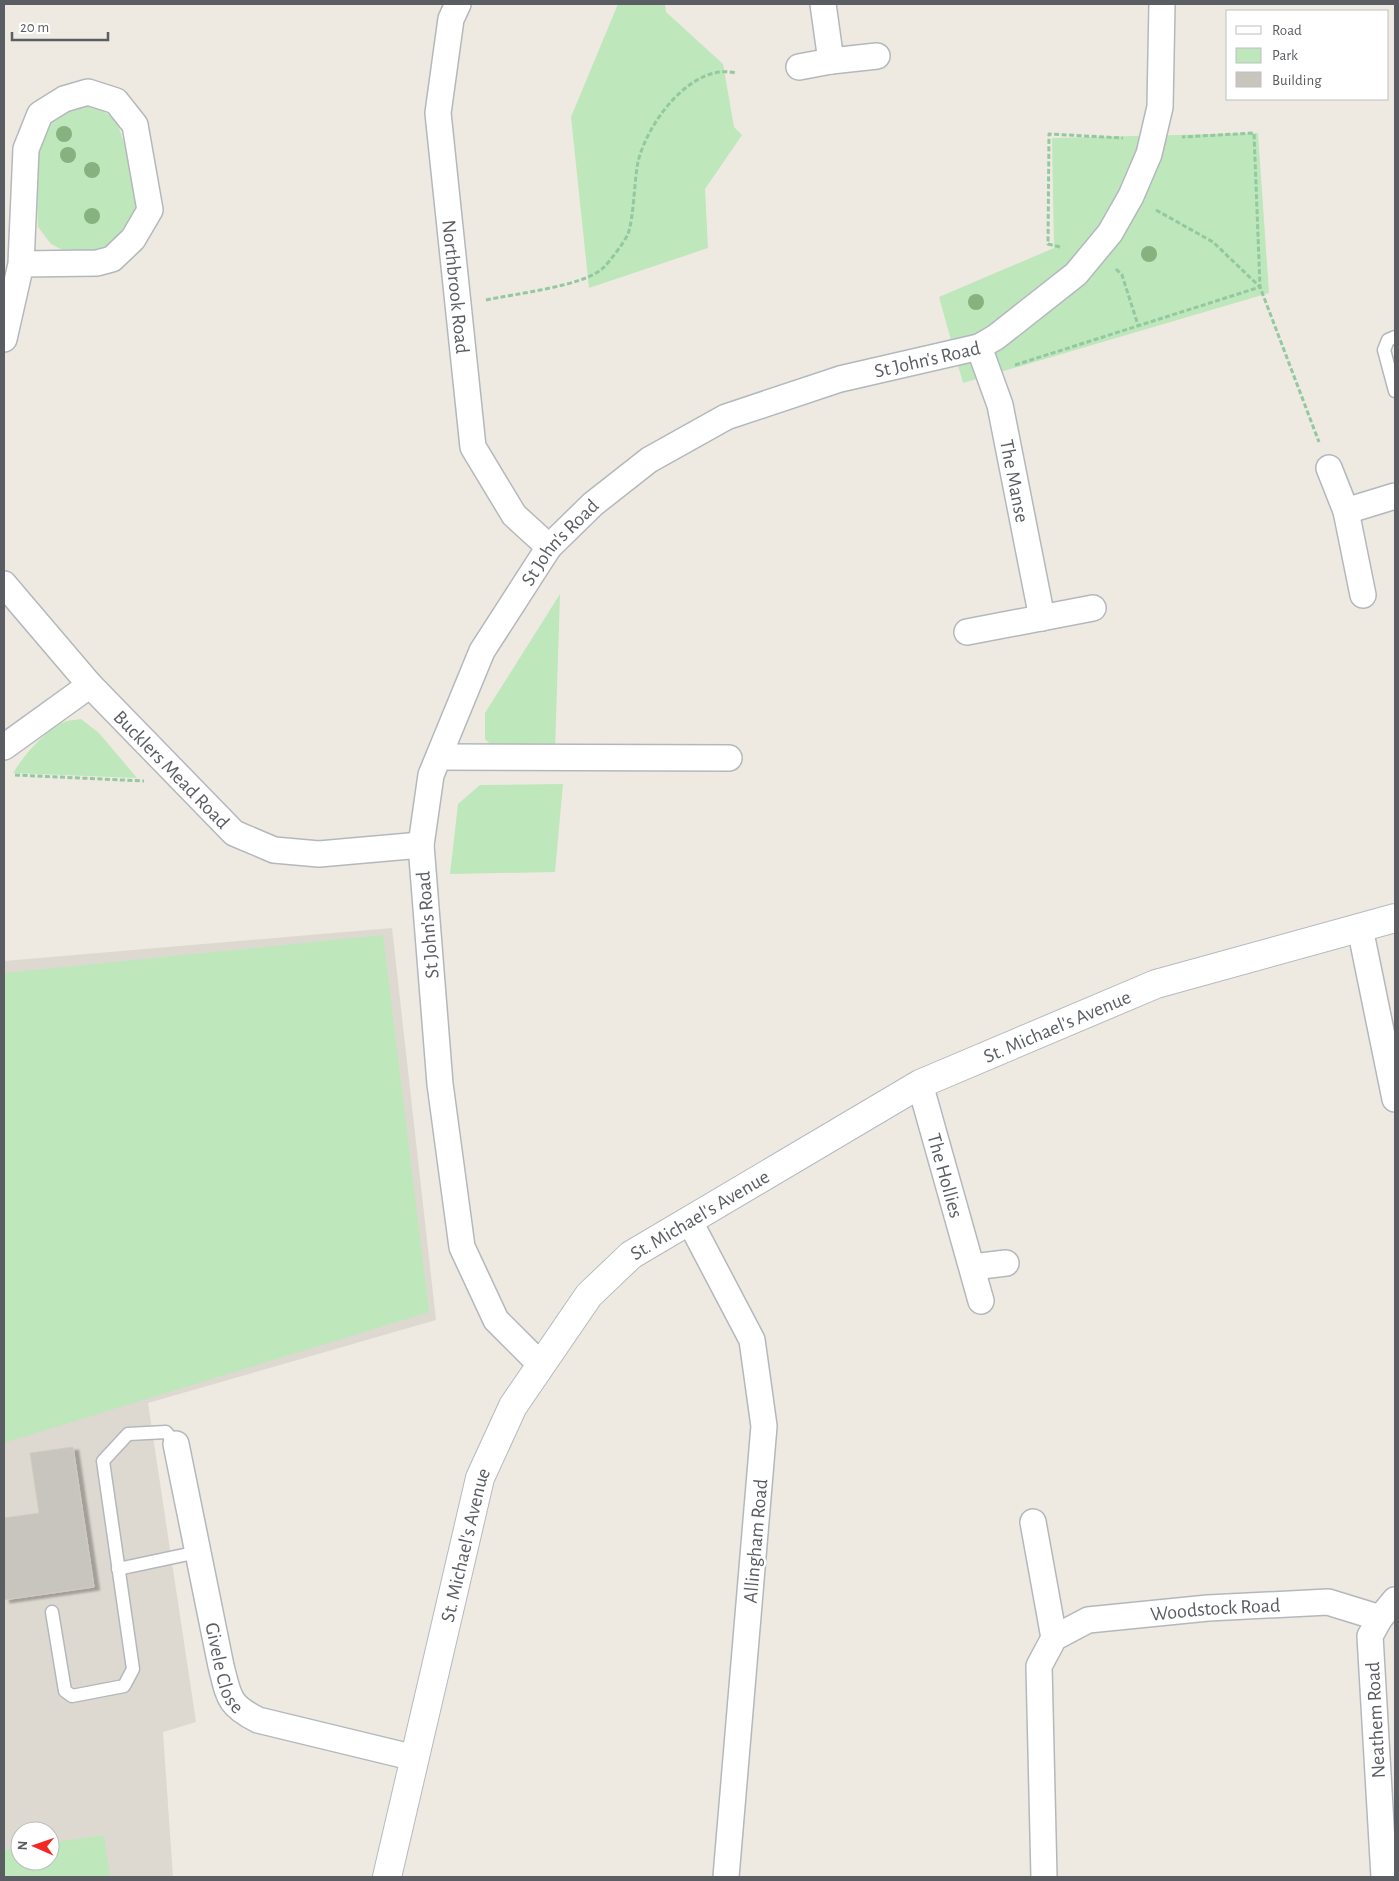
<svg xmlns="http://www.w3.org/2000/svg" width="1399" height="1881" viewBox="0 0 1399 1881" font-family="'Alegreya Sans',sans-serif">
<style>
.education{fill:#ded9d0;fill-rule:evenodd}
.green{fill:#bee7bc}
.building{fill:#c8c5be;stroke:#d2cbbf;filter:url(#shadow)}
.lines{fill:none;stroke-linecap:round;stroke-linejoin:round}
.lane-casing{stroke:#b4b8bd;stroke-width:15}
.street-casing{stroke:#b4b8bd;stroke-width:28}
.secondary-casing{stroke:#b5b9bf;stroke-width:30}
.path{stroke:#94c8a0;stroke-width:3;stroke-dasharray:5 2.5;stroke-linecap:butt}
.lane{stroke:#fff;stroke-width:12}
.street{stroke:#fff;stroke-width:25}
.secondary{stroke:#fff;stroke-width:28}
.tree{fill:#86b27f}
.labels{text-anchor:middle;stroke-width:5;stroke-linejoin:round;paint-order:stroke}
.street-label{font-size:20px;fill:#5a5e63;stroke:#fff}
</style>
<defs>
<filter id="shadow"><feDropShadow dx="5.5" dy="3" stdDeviation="1" flood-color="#0004"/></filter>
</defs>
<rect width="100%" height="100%" fill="#eeeae1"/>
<path class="education" d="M392 928 436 1320 148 1403 196 1722 163 1732 173 1877H4V961ZM20 1831H50V1861H20Z"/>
<g class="green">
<path d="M618 4H665L666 12 723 64 734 127 742 135 705 189 708 248 589 288 571 117Z"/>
<path d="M89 103 105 112 117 122 131 164 136 208 125 237 97 252 70 254 51 244 38 227 36 151 45 125 68 108Z"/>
<path d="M1258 133 1269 293 963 383 939 297 1054 248 1052 138Z"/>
<path d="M560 594 555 750 499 753 485 739V713Z"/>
<path d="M81 719 99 733 137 778 13 773C25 754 42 734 62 723 67 720 75 720 81 719Z"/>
<path d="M563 784 555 872 450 874 458 804 480 785Z"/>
<path d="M383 935 429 1312 4 1443V973Z"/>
<path d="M104 1835 110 1877H4V1850L20 1847V1861H50V1843Z"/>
</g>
<path class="building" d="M73 1447 94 1587 4 1600V1518L39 1513 30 1453Z"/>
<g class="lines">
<defs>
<g id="lane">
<path d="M1395 337 1388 340 1384 350 1395 391"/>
<path d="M118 1569 198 1552"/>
<path d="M52 1612 65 1691 72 1696 124 1686 133 1669 103 1461 128 1434 166 1432 176 1444"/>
</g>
<g id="street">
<path id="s1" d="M458 4 451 19 438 113 473 447 514 515 549 547"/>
<path d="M823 4 831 61 877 56"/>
<path d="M799 67 831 61"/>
<path d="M4 339 21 264 26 149 40 114 64 99 88 92 116 101 135 125 150 210 133 239 112 259 97 263 21 264"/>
<path id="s2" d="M979 347 1000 405 1042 618"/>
<path d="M1329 468 1346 511 1363 595"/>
<path d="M1346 511 1395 496"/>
<path id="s3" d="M4 584 90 685 234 833 274 850 319 854 421 845"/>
<path d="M967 632 1093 608"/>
<path d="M4 747 90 685"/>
<path d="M439 757 729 758"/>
<path d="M1360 928 1395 1099"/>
<path id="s4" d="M920 1084 981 1301"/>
<path d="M689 1220 752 1340 764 1426 726 1877"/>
<path d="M973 1267 1006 1263"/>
<path id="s5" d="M540 1364 496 1320 462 1247 440 1084 421 845 431 775 482 651 549 547 593 504 649 460 726 417 840 379 979 347 996 337 1076 274 1110 233 1131 196 1149 154 1160 107 1162 4"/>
<path id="s6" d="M176 1444 221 1666C229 1697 228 1705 258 1720L415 1758"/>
<path d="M1033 1522 1054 1638"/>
<path id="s7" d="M1044 1877 1039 1666 1054 1638 1088 1620 1208 1608 1328 1602 1380 1618"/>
<path d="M1384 1877 1370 1636 1380 1618 1395 1600"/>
</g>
<g id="secondary">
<path id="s8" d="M387 1877 480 1478 513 1406 589 1295 631 1255 920 1084 1156 984 1395 918"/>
</g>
</defs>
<use href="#lane" class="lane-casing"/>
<use href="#street" class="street-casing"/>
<use href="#secondary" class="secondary-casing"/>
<g class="path">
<path d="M1156 210 1213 242 1260 287 1319 442"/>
<path d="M1060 247 1048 244 1049 134 1123 138"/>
<path d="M1116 269 1122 275 1138 325"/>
<path d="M486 300C513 294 585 286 603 268 611 260 623 244 628 234 634 217 634 182 638 162 647 123 692 62 736 73"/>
<path d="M1015 365 1260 287 1254 133 1182 137"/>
<path d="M15 775 144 781"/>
</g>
<use href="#lane" class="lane"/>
<use href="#street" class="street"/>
<use href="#secondary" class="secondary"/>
</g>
<g class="tree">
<circle cx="64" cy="134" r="8"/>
<circle cx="68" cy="155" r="8"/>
<circle cx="92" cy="170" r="8"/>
<circle cx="92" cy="216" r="8"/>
<circle cx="1149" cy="254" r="8"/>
<circle cx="976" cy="302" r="8"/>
</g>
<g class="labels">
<g class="street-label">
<text dy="7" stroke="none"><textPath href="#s1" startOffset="286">Northbrook Road</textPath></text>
<text dy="7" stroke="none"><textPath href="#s5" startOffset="1306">St John's Road</textPath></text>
<text dy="7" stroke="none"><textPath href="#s2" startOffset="139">The Manse</textPath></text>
<text dy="7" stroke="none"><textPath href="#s5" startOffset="886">St John's Road</textPath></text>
<text dy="7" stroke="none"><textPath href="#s3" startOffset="250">Bucklers Mead Road</textPath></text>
<text transform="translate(427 925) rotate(-95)" y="7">St John's Road</text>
<text dy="7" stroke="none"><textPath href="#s8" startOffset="1166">St. Michael's Avenue</textPath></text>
<text dy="7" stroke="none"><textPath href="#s4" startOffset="95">The Hollies</textPath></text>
<text dy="7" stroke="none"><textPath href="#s8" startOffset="761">St. Michael's Avenue</textPath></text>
<text transform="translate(755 1541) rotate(-85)" y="7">Allingham Road</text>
<text dy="7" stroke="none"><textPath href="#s8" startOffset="341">St. Michael's Avenue</textPath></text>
<text dy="7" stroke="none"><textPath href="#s7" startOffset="409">Woodstock Road</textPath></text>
<text dy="7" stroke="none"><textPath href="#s6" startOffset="229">Givele Close</textPath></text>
<text transform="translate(1375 1720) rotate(-93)" y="7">Neathem Road</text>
</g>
</g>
<rect width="1399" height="1881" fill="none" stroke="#5a5e63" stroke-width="10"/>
<rect x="1226" y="10" width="162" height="90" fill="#ffffff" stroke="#bdbfc1"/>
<rect x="1236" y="26" width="25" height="8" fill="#ffffff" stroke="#bdbfc1"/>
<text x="1272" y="35" font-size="15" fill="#5a5e63">Road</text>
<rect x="1236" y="48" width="25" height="15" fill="#bee7bc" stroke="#bdbfc1"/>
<text x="1272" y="60" font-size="15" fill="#5a5e63">Park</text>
<rect x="1236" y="72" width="25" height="15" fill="#c8c5be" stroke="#bdbfc1"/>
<text x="1272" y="85" font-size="15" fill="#5a5e63">Building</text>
<g transform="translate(35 1846) rotate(272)"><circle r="24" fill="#ffffff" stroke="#bdbfc1"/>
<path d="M0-4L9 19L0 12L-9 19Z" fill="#f22823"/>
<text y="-8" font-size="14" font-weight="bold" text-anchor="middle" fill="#5a5e63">N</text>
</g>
<path d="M12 32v8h96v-8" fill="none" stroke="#5a5e63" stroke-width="2.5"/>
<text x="20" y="32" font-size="15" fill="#5a5e63" stroke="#ffffff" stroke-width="4" paint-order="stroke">20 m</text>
</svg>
